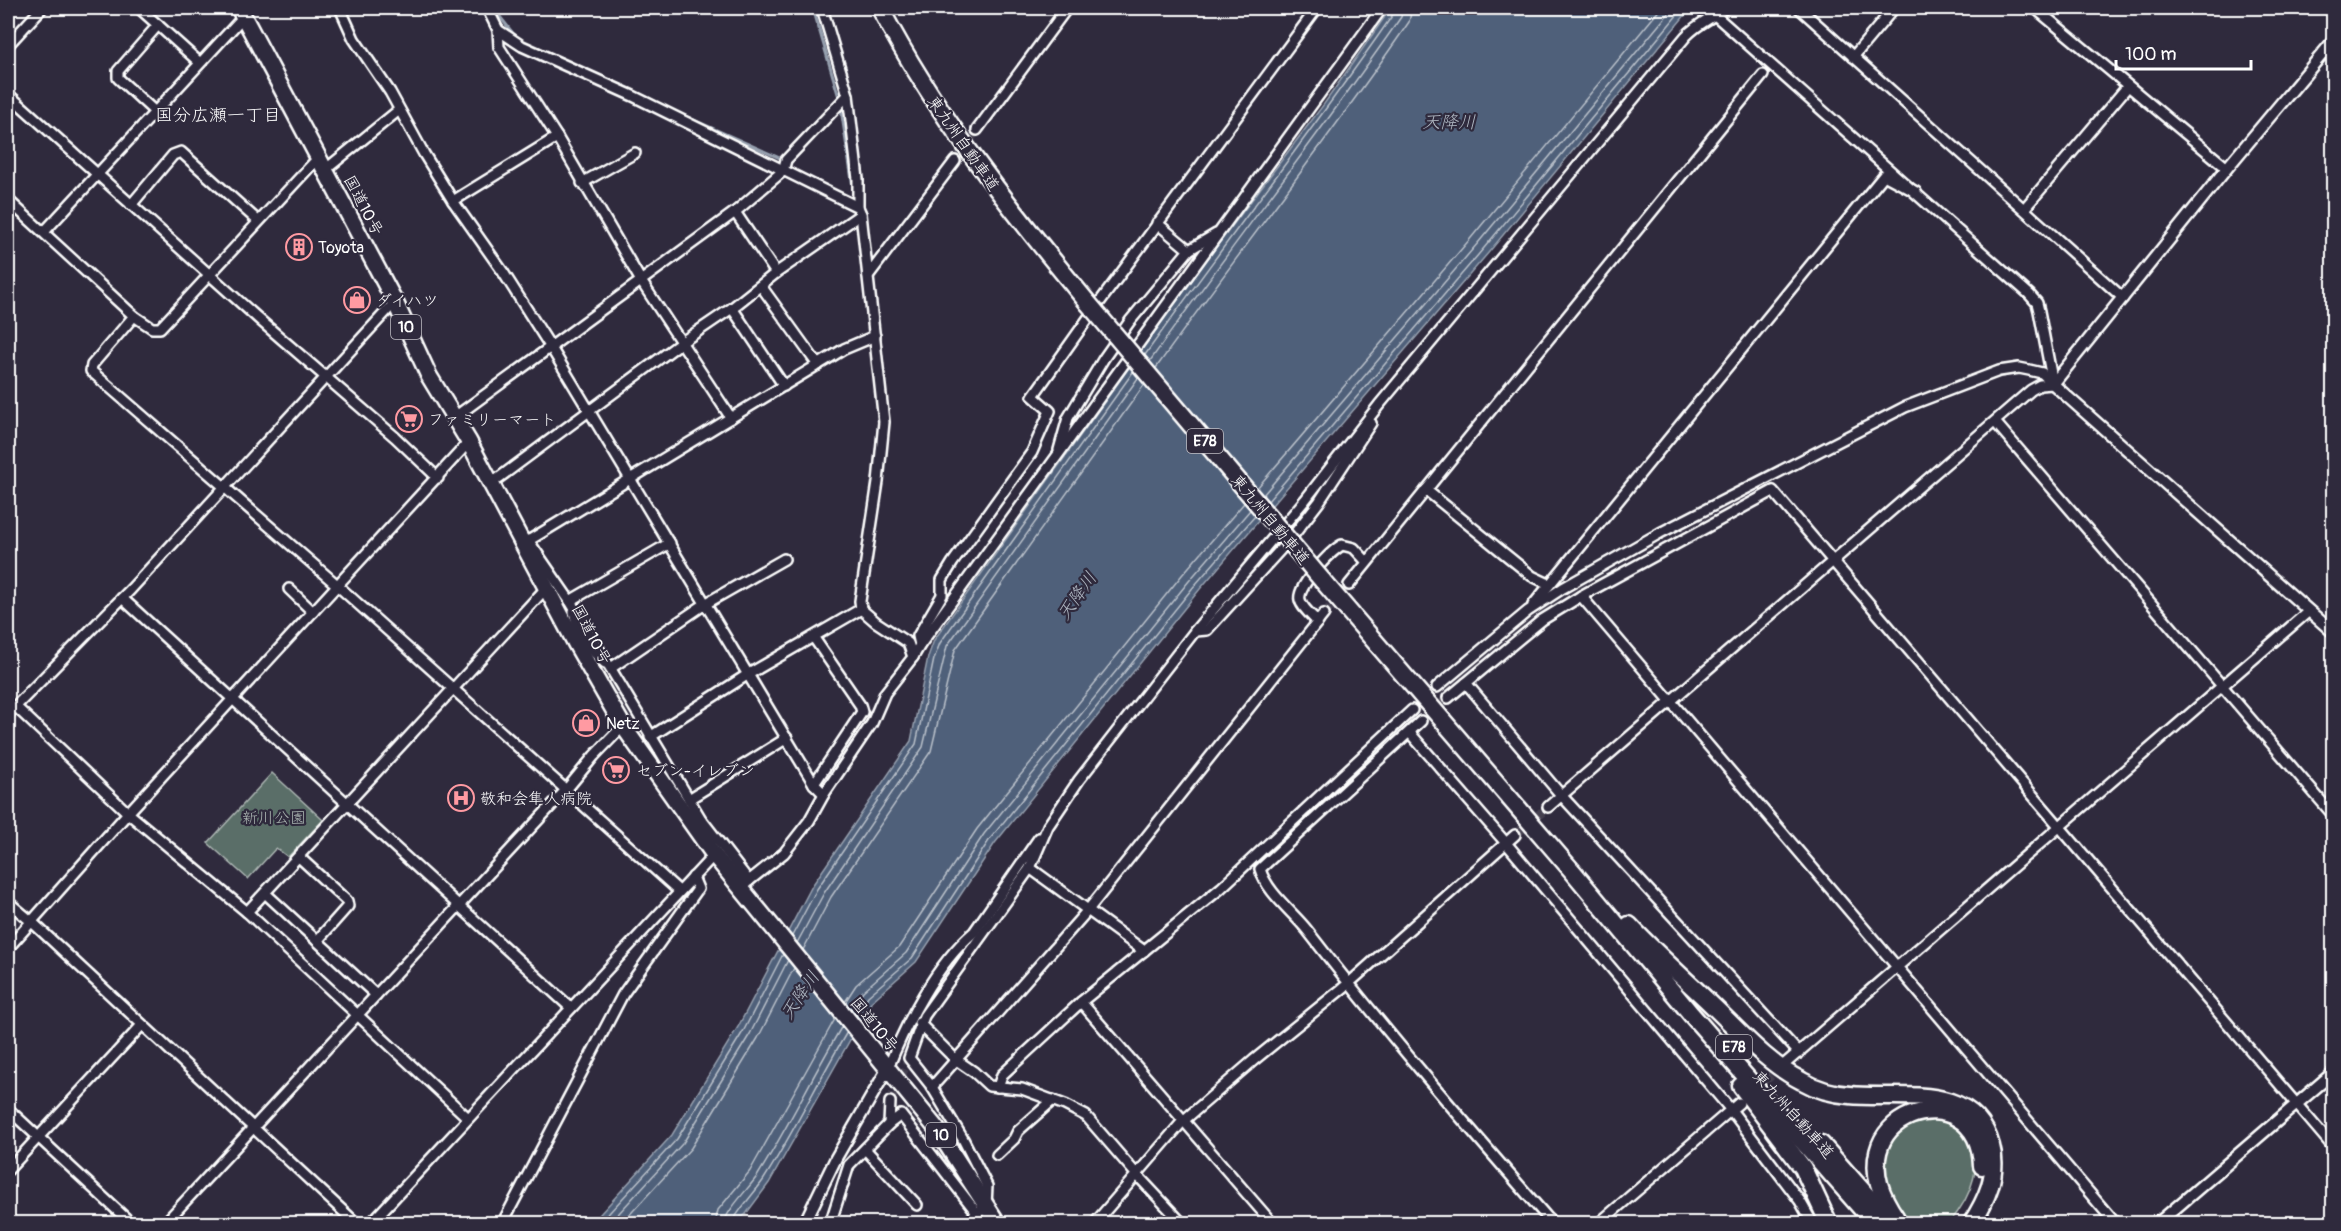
<svg xmlns="http://www.w3.org/2000/svg" width="2341" height="1231" viewBox="0 0 2341 1231" font-family="Pangolin,'Klee One',sans-serif">
<style>
.green{fill:#5a6e67;stroke:#acb6b3;stroke-width:1.5}
.water{fill:#50617a;stroke:#96a0af;stroke-width:1.5}
.lines{fill:none;stroke-linecap:round;stroke-linejoin:round}
.shore{stroke:#b9c0ca;stroke-width:1.5}
.stream{stroke:#96a0af;stroke-width:3}
.minor-tunnel{stroke:#443f50;stroke-width:9;stroke-dasharray:9 4.5;stroke-linecap:butt}
.minor-casing{stroke:#fff;stroke-width:14}
.tertiary-casing{stroke:#fff;stroke-width:15}
.trunk-casing{stroke:#fff;stroke-width:20}
.motorway-casing{stroke:#fff;stroke-width:21}
.minor{stroke:#2f2a3d;stroke-width:9}
.tertiary{stroke:#2f2a3d;stroke-width:10}
.trunk{stroke:#2f2a3d;stroke-width:15}
.motorway{stroke:#2f2a3d;stroke-width:16}
.motorway-bridge-casing{stroke:#fff;stroke-width:21;stroke-linecap:butt}
.motorway-bridge{stroke:#2f2a3d;stroke-width:16}
.labels{text-anchor:middle;stroke-width:4.5;stroke-linejoin:round;paint-order:stroke}
.shield{fill:#2f2a3d;stroke:#c1bfc5;stroke-width:1.5}
.shield-label{font-size:15px;font-weight:bold;fill:#fff}
.street-label{font-size:16px;fill:#fff;stroke:#2f2a3d}
.poi-label{font-size:16px;fill:#fff;stroke:#2f2a3d;text-anchor:start}
.park-label{font-size:16px;fill:#acb6b3;stroke:#2f2a3d}
.neighbourhood-label{font-size:18px;fill:#fff;stroke:#2f2a3d}
.water-label{font-size:18px;font-style:italic;fill:#b0b8c3;stroke:#2f2a3d}
</style>
<rect width="100%" height="100%" fill="#2f2a3d"/>
<filter id="ink" filterUnits="userSpaceOnUse"><feTurbulence type="fractalNoise" baseFrequency=".0167" numOctaves="2"/><feDisplacementMap in="SourceGraphic" scale="12" xChannelSelector="R" yChannelSelector="G"/><feConvolveMatrix kernelMatrix="1 2 1 2 8 2 1 2 1" color-interpolation-filters="sRGB"/></filter>
<g filter="url(#ink)">
<g class="green">
<path d="M272 773 323 820 288 857 276 848 248 879 208 843Z"/>
<path d="M1919 1117C1929 1119 1943 1118 1952 1122 1955 1124 1959 1129 1962 1132 1989 1158 1970 1199 1949 1223H1906L1887 1189 1886 1150 1904 1124Z"/>
</g>
<path class="water" d="M1391 8H1691L1489 252 1200 589 995 843 916 962 872 1001 769 1183 746 1214 735 1223 591 1224 672 1135 738 1027 812 886 911 741 928 657 934 640 1196 274 1324 104Z"/>
<g class="lines">
<g class="shore">
<path d="M1145 355C1227 240 1314 129 1394 13L1396 8"/>
<path d="M1150 361C1232 245 1320 134 1401 17L1403 8"/>
<path d="M1156 368C1239 252 1328 140 1409 22L1412 8"/>
<path d="M1257 488 1471 238 1661 8"/>
<path d="M1263 495 1478 243 1673 8"/>
<path d="M1268 501 1484 248 1683 8"/>
<path d="M792 936 817 889 916 744 934 659 940 643 1133 372"/>
<path d="M797 943 824 893 923 747 947 646 1138 378"/>
<path d="M803 950 831 897 931 751 955 650 1144 385"/>
<path d="M845 1002 856 985 899 947 977 829 1182 575 1244 503"/>
<path d="M851 1009 863 991 906 953 984 834 1189 581 1250 510"/>
<path d="M856 1016 868 996 912 958 990 839 1195 585 1255 516"/>
<path d="M599 1224 677 1139 744 1030 783 954"/>
<path d="M609 1224 683 1143 750 1034 788 960"/>
<path d="M621 1224 691 1148 758 1038 794 968"/>
<path d="M715 1224 718 1210 750 1171 835 1019"/>
<path d="M724 1224C725 1212 750 1187 758 1175 788 1127 813 1075 842 1026"/>
<path d="M732 1224C733 1216 758 1189 764 1179 794 1132 818 1081 847 1032"/>
</g>
<g class="stream">
<path d="M493 8 516 37"/>
<path d="M813 8 838 94"/>
<path d="M667 108 782 159"/>
<path d="M841 109 853 187V202"/>
</g>
<g class="minor-tunnel">
<path d="M955 161 977 130"/>
<path d="M1324 614 1349 585"/>
<path d="M1412 710 1437 687"/>
<path d="M1421 721 1448 698"/>
<path d="M1515 835 1548 807"/>
<path d="M1754 1090 1783 1066"/>
<path d="M890 1102 909 1058"/>
</g>
<defs>
<g id="minor">
<path d="M139 8 199 62"/>
<path d="M340 8 354 39 390 92 424 154 453 201 503 272 550 346 814 784 824 794"/>
<path d="M487 8 498 30 499 47 557 137 641 281 731 418"/>
<path d="M822 8 848 95 858 179V207L861 214 884 422 878 482 860 601 861 609 876 622 908 643 913 657"/>
<path d="M1799 8 2123 298"/>
<path d="M2035 8 2227 168"/>
<path d="M1716 16 2029 294 2037 303 2039 311 2053 384"/>
<path d="M498 30 522 46 633 96 858 207"/>
<path d="M8 45 42 8"/>
<path d="M1853 57 1894 8"/>
<path d="M8 94 261 321 395 437 438 478"/>
<path d="M154 111 118 78V71L158 25"/>
<path d="M977 130 1067 8"/>
<path d="M325 170 399 110"/>
<path d="M582 183 635 153"/>
<path d="M8 200 134 316 92 365 91 371 337 585 679 891"/>
<path d="M453 201 557 137"/>
<path d="M131 205 173 155 181 152 258 221"/>
<path d="M2024 209 2128 86"/>
<path d="M735 212 776 273"/>
<path d="M1157 223 1189 250"/>
<path d="M44 232 244 16"/>
<path d="M868 276 955 161"/>
<path d="M761 286 818 365"/>
<path d="M732 308 784 386"/>
<path d="M134 316 152 328H160L319 157"/>
<path d="M1995 422 2334 816"/>
<path d="M464 423 459 414 735 212 783 171 786 160 848 95"/>
<path d="M1059 450 1068 418 1104 358 1130 321 1189 250 1216 234"/>
<path d="M496 480 682 342 732 308 776 273 861 214"/>
<path d="M1426 490 1532 576 1549 584"/>
<path d="M528 540 570 601 701 819 749 881"/>
<path d="M528 541 844 349 875 336"/>
<path d="M1349 585 1763 75"/>
<path d="M289 589 313 612"/>
<path d="M1581 596 2116 1224"/>
<path d="M122 598 571 1008"/>
<path d="M570 601 670 543"/>
<path d="M1533 605 1884 175 1916 192"/>
<path d="M574 612C579 633 588 649 605 663"/>
<path d="M1318 622C1312 616 1302 608 1300 600 1296 587 1331 551 1342 545L1354 548 1367 562"/>
<path d="M1195 631 1207 630 1292 537 1319 502 1371 423"/>
<path d="M920 645 918 636 942 595V580L953 562 1032 452 1050 411 1033 396 1099 303 1317 8"/>
<path d="M611 668 705 604 784 559"/>
<path d="M1466 683 1561 795 1799 1053"/>
<path d="M1437 687 1528 611 1563 588 1660 533 1905 407 1999 371 2019 368 2029 370 2042 373 2053 384"/>
<path d="M1448 698 1542 620 1581 596 1773 491 2334 1148"/>
<path d="M15 706 128 813 247 912 468 1118"/>
<path d="M8 714 131 589 395 302"/>
<path d="M1421 721 1260 869C1267 893 1292 911 1307 930 1385 1031 1469 1128 1553 1224"/>
<path d="M1410 733 1506 843 1731 1110 1800 1201 1813 1224"/>
<path d="M650 737 747 675 861 609"/>
<path d="M814 784 862 712 860 705 814 638"/>
<path d="M689 799 787 738"/>
<path d="M1548 807 2031 390 2040 385 2053 384"/>
<path d="M299 857 347 901 348 906 317 941"/>
<path d="M1030 868 1144 951"/>
<path d="M740 888 784 853 809 821 824 794 872 723 885 693 913 657 920 645 1382 8"/>
<path d="M265 893 376 995"/>
<path d="M8 902 32 922 357 1224"/>
<path d="M247 912 547 587"/>
<path d="M8 948 128 813 469 442"/>
<path d="M1081 1002 1273 1224"/>
<path d="M919 1023 955 1059 974 1072 989 1086 1022 1089 1065 1105 1086 1116 1137 1175 1183 1224"/>
<path d="M1786 1063 2309 611"/>
<path d="M888 1068C906 1023 936 964 974 932L1039 838"/>
<path d="M932 1087 1088 910 1324 614"/>
<path d="M998 1087 1002 1075 1081 1002 1221 888 1412 710"/>
<path d="M8 1109 132 1224"/>
<path d="M889 1124 901 1115 977 1213"/>
<path d="M865 1149 917 1205"/>
<path d="M997 1155 1014 1139 1018 1131 1053 1100"/>
<path d="M8 1170 142 1025"/>
<path d="M164 1224 566 790 594 756 623 726"/>
<path d="M370 1224 714 855"/>
<path d="M502 1224 623 994 698 889 693 877"/>
<path d="M830 1224 849 1165 889 1124 890 1102"/>
<path d="M965 1224 986 1206 987 1186 963 1139 932 1087 909 1058 924 1016 1030 868 1048 826 1079 780 1195 631 1305 500 1379 405 1686 36C1698 23 1712 18 1725 8"/>
<path d="M1094 1224 1183 1121 1254 1060 1348 984 1515 835"/>
<path d="M1598 1224 1739 1103"/>
</g>
<g id="tertiary">
<path d="M2334 40 2227 168 2053 384 2334 633"/>
<path d="M804 1224 836 1158 888 1068"/>
<path d="M2157 1224 2334 1072"/>
</g>
<path id="trunk" d="M239 8 395 302 429 376 469 442 576 644 623 726 714 855 936 1128 998 1224"/>
<g id="motorway">
<path d="M880 8C936 115 1011 210 1088 303"/>
<path d="M1322 580 1574 873 1691 1014 1875 1224"/>
<path d="M1629 925C1656 954 1686 980 1715 1008 1741 1033 1768 1064 1802 1081 1816 1089 1833 1094 1850 1095 1900 1100 1974 1081 1991 1146 1999 1174 1986 1201 1971 1224"/>
<path d="M1741 1086 1803 1168 1829 1224"/>
<path d="M1821 1144 1892 1224"/>
<path d="M1896 1218C1823 1113 1979 1067 1982 1166"/>
</g>
</defs>
<use href="#minor" class="minor-casing"/>
<use href="#tertiary" class="tertiary-casing"/>
<use href="#trunk" class="trunk-casing"/>
<use href="#motorway" class="motorway-casing"/>
<use href="#minor" class="minor"/>
<use href="#tertiary" class="tertiary"/>
<use href="#trunk" class="trunk"/>
<use href="#motorway" class="motorway"/>
<defs>
<path id="motorway-bridge" d="M1088 303 1322 580"/>
</defs>
<use href="#motorway-bridge" class="motorway-bridge-casing"/>
<use href="#motorway-bridge" class="motorway-bridge"/>
</g>
</g>
<defs>
<symbol id="building-ring" viewBox="-11 -11 22 22"><circle r="9.5" fill="#2f2a3d" stroke="#ff9aa2" stroke-width="1.5"/><path d="M-4-6H4V6H1V3H-1V6H-4ZM-2.5-4.3h1.7v1.8h-1.7ZM.8-4.3h1.7v1.8H.8ZM-2.5-1h1.7V.8h-1.7ZM.8-1h1.7V.8H.8Z" fill="#ff9aa2"/></symbol>
<symbol id="shop-ring" viewBox="-11 -11 22 22"><circle r="9.5" fill="#2f2a3d" stroke="#ff9aa2" stroke-width="1.5"/><path d="M-5-2.5h2.3a2.7 3.5 0 0 1 5.4 0H5L5.5 6h-11ZM-1.5-2.5h3a1.5 2.3 0 0 0-3 0Z" fill="#ff9aa2"/></symbol>
<symbol id="supermarket-ring" viewBox="-11 -11 22 22"><circle r="9.5" fill="#2f2a3d" stroke="#ff9aa2" stroke-width="1.5"/><path d="M-6-5.5h2.5l.6 2H6L4.5 2H-2.5L-4.4-4H-6ZM-1.5 3.2a1.3 1.3 0 1 0 .1 0ZM3 3.2a1.3 1.3 0 1 0 .1 0Z" fill="#ff9aa2"/></symbol>
<symbol id="hospital-ring" viewBox="-11 -11 22 22"><circle r="9.5" fill="#2f2a3d" stroke="#ff9aa2" stroke-width="1.5"/><path d="M-5-5h3v3.5h4V-5h3V5h-3V1.5h-4V5h-3Z" fill="#ff9aa2"/></symbol>
</defs>
<g fill-rule="evenodd">
<use href="#building-ring" x="284" y="232" width="30" height="30"/>
<use href="#shop-ring" x="342" y="285" width="30" height="30"/>
<use href="#supermarket-ring" x="394" y="404" width="30" height="30"/>
<use href="#shop-ring" x="571" y="708" width="30" height="30"/>
<use href="#supermarket-ring" x="601" y="755" width="30" height="30"/>
<use href="#hospital-ring" x="446" y="783" width="30" height="30"/>
</g>
<g class="labels">
<g class="shield">
<rect x="391" y="315" width="30" height="24" rx="4.5"/>
<rect x="1187" y="429" width="36" height="24" rx="4.5"/>
<rect x="1716" y="1035" width="36" height="24" rx="4.5"/>
<rect x="926" y="1123" width="30" height="24" rx="4.5"/>
</g>
<g class="shield-label">
<text x="406" y="332">10</text>
<text x="1205" y="446">E78</text>
<text x="1734" y="1052">E78</text>
<text x="941" y="1140">10</text>
</g>
<g class="street-label">
<text transform="translate(964 143) rotate(55)" y="6">東九州自動車道</text>
<text transform="translate(364 205) rotate(62)" y="6">国道10号</text>
<text transform="translate(1271 519) rotate(50)" y="6">東九州自動車道</text>
<text transform="translate(592 634) rotate(62)" y="6">国道10号</text>
<text transform="translate(875 1024) rotate(51)" y="6">国道10号</text>
<text transform="translate(1794 1114) rotate(48)" y="6">東九州自動車道</text>
</g>
<g class="poi-label">
<text x="318" y="253">Toyota</text>
<text x="376" y="306">ダイハツ</text>
<text x="428" y="425">ファミリーマート</text>
<text x="606" y="729">Netz</text>
<text x="636" y="776">セブン-イレブン</text>
<text x="480" y="804">敬和会隼人病院</text>
</g>
<g class="park-label">
<text x="274" y="823">新川公園</text>
</g>
<g class="neighbourhood-label">
<text x="218" y="121">国分広瀬一丁目</text>
</g>
<g class="water-label">
<text x="1449" y="128">天降川</text>
<text transform="translate(1077 596) rotate(-55)" y="6">天降川</text>
<text transform="translate(800 995) rotate(-56)" y="6">天降川</text>
</g>
</g>
<rect width="2341" height="1231" fill="none" stroke="#2f2a3d" stroke-width="30"/>
<rect x="15" y="15" width="2311" height="1201" fill="none" stroke="#fff" stroke-width="2" filter="url(#ink)"/>
<path d="M2116 60v9h135v-9" fill="none" stroke="#ffffff" stroke-width="3"/>
<text x="2125" y="60" font-size="18" fill="#ffffff" stroke="#2f2a3d" stroke-width="4.5" paint-order="stroke">100 m</text>
</svg>
